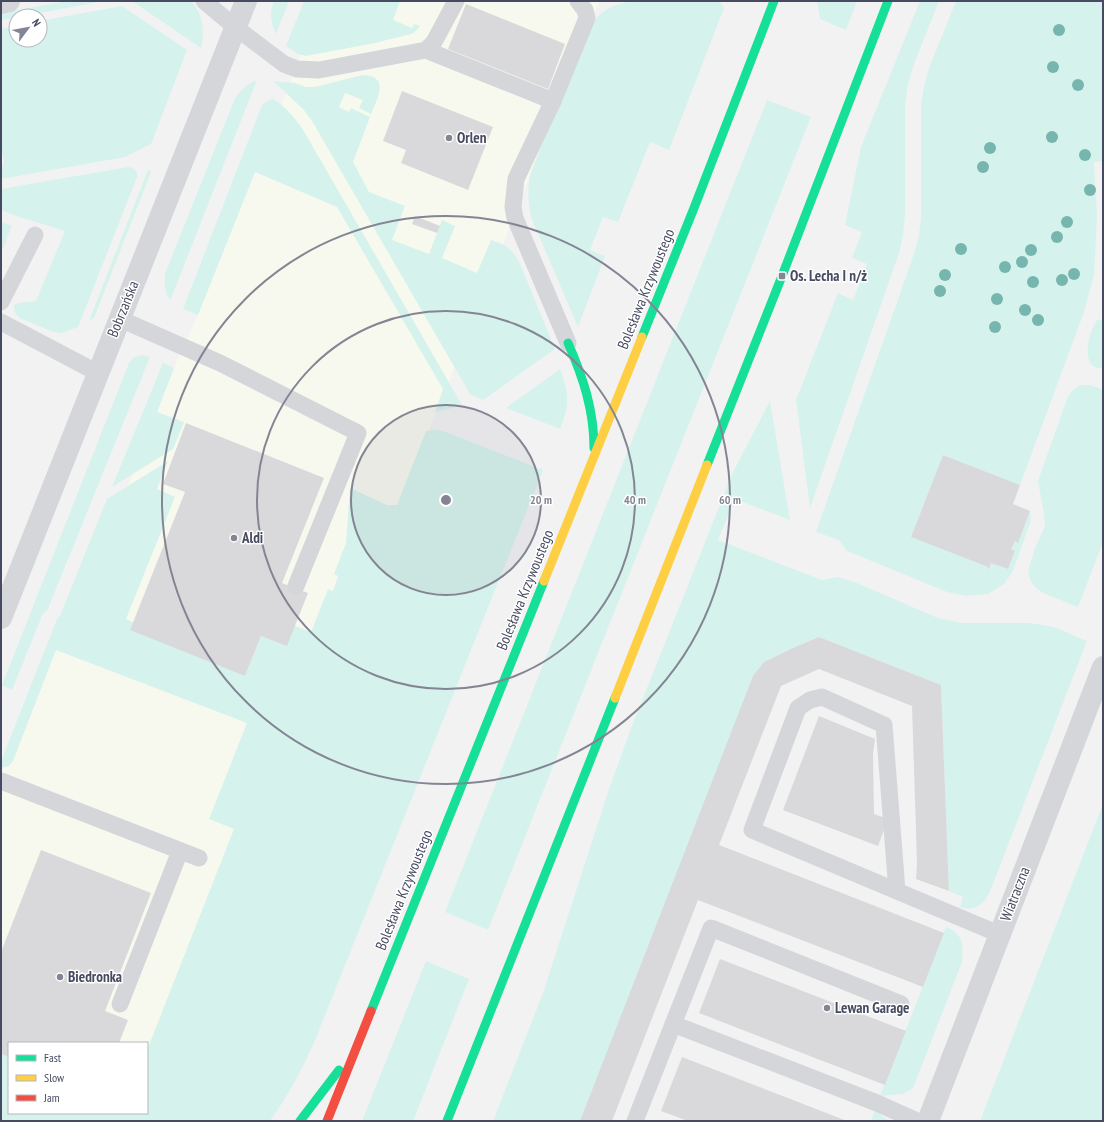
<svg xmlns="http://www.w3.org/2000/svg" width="1104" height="1122" viewBox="0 0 1104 1122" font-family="'PT Sans Narrow',sans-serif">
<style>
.commercial{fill:#f8f9ee}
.green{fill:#d5f3ec}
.building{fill:#d9d9db}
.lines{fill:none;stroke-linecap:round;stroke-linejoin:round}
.lane{stroke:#d5d6da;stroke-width:17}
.street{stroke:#d5d6da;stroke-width:22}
.fast{stroke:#16e098;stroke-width:9}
.slow{stroke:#ffcf43;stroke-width:9}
.jam{stroke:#f24e42;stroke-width:9}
.tree{fill:#76b6ae}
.ring{fill:none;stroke:#838594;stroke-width:2}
.poi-dot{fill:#838594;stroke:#fff;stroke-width:1.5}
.labels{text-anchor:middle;stroke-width:3;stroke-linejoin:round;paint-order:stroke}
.poi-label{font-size:15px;font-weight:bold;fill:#474b61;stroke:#fff;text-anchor:start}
.street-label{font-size:15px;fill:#474b61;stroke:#fff}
.centre{fill:#838594;stroke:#fff;stroke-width:2}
.ring-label{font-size:12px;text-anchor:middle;font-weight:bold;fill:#838594;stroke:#fff;stroke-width:3;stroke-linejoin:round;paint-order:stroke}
</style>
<rect width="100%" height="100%" fill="#f3f2f2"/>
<path class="commercial" d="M321 1H599L315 719 147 1113V1043H9V1104L1 1101V761L57 619 74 623 157 412 174 368 198 315 280 109Z"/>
<g class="green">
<path d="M67 1H104L24 16H16V18L1 20V13Z"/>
<path d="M132 1H191C203 14 205 31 201 48Z"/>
<path d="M274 1H289L276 34C271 23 269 13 274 1Z"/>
<path d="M304 1H400L393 20 412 28 414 24 420 26 416 31 411 34 375 43 306 56 298 54 286 46Z"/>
<path d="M633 1H719L722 4 724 8 669 150 650 142 618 222 603 217 590 250 605 256 578 327 531 217C528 200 527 189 531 172L585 35C597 13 608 5 633 1Z"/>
<path d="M817 1H857L846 30 820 19Z"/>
<path d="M920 1H939L914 64 908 84 905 105V216L903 234 900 250 810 508 796 400 838 293 853 300 867 264 852 258 862 232 845 225 861 147Z"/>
<path d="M956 1H1103V161L1094 162 1097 217 1094 275 1084 312 1020 485 943 455 911 537 988 567 987 568 989 569 991 563 1008 569 1015 551 1011 549 1015 541 1018 542 1030 511 1031 520 1013 571 1004 584 988 594 966 596 947 592 847 551 839 540 816 532 914 254 919 235 921 218V105L924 86 929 68Z"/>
<path d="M122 6 187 50 151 144 125 157 1 179V170L4 162 1 146V29L16 26V40H40V21Z"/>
<path d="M362 75C390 75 378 98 371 114L359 108 363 100 345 93 339 107 349 112 351 108 370 117 353 162 369 192 405 206 392 240 429 254 442 220 455 226 442 258 477 273 491 240C508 245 513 250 521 266L555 349 483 400 470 394 312 121 303 109 273 81 295 83 306 87H315Z"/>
<path d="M257 80 170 301C165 291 164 285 165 274L235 98C241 89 247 84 257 80Z"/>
<path d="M273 99C285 106 294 117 302 128L462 405 448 409 435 412 443 389 337 207 255 172 198 315 183 309 262 105 267 101Z"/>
<path d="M767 100 811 117 488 930 445 912Z"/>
<path d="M128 167 133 168 137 172V177L78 327 61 333 53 332 20 318C15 314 14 311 14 305L18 303 36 301 65 231 16 216 1 210V189Z"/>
<path d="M148 170 151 172 94 318 89 321Z"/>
<path d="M1 222 12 226 1 253Z"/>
<path d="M1099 319 1103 321V368C1077 371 1090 325 1099 319Z"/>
<path d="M142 355 150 357 47 611 43 613 12 690 2 685 129 363 134 357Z"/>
<path d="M163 363 174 368 157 412 184 422 173 449 112 487Z"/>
<path d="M560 369C569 393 570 405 560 429L506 408Z"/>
<path d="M1081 385H1091L1103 390V542L1078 607 1043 593 1035 587 1030 580 1028 571 1035 548 1045 526 1044 514 1038 481 1068 396 1074 389Z"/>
<path d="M770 401 790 520 735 499 718 540 822 580 838 577 857 583 938 618 962 623H1030L1054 627 1087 641 989 894C982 906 973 911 960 907L963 897 949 891 941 685 819 637 795 647 764 662 580 1121H493L543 993 608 792 633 723 733 472Z"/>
<path d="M435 430 443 431 543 470 314 1043C301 1071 288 1096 270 1121H1V1054L9 1057V1113H147V1050L234 829 209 819 247 723 56 650 13 761 9 766 1 768V761L57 619 60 616 107 499 168 461 157 489 175 497 126 619 245 676 261 636 295 626 311 632 328 589 333 591 338 576 334 574 346 543 350 488 387 505H397L426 431Z"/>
<path d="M1103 804V1121H980Z"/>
<path d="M946 927C963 934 964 945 962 962L913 1088 903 1094 880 1096Z"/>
<path d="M426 961 469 979 413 1121H362Z"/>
<path d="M875 1110 889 1121H871Z"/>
</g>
<g class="building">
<path d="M466 4 565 44 548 89 448 49Z"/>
<path d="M402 91 493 127 468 190 401 163 406 150 383 141Z"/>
<path d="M415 216 440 226 437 233 412 224Z"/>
<path d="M186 423 324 478 282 583 308 593 287 646 261 636 245 676 130 630 185 492 163 484Z"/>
<path d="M943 455 1020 485 1013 504 1030 511 1018 543 1015 541 1011 549 1015 551 1008 569 991 563 989 569 987 568 988 567 911 537Z"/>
<path d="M819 637 941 685 949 891 916 879 917 863 912 706 819 669 781 686 719 845 944 933 923 987 698 900 612 1121H580L753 676 764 662 795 647Z"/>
<path d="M819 716 875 739 873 754 874 814 888 819 878 846 783 810Z"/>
<path d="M41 850 151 893 105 1011 128 1020 119 1043H9V1057L1 1054V952Z"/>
<path d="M720 959 906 1031 885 1085 699 1013Z"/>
<path d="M682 1057 847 1121H688L661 1111Z"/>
</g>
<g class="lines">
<g class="lane">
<path d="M204 1 235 27 284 64 297 69 319 70 426 50 434 42 456 1"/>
<path d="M426 50 553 101"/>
<path d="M1 302 35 235"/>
<path d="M120 319 220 363 358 433 296 586"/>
<path d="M1 322 98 373"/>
<path d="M568 343 515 218 513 207 516 179 553 101 587 18 585 10 578 1"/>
<path d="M1 781 199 858"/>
<path d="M897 891 884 725 822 697 810 700 798 708 752 830 999 934"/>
<path d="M120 1004 180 851"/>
<path d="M673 1024 877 1103 917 1121"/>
<path d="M635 1121 711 928 901 1004"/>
</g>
<g class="street">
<path d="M1 3 9 1"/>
<path d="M1 618 246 1"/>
<path d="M928 1121 1103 667"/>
</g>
<g class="fast">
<path d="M642 337 694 208 774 1"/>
<path d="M568 343C583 377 594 410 594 448"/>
<path d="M707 465 782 276 888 1"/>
<path d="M371 1011 544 581"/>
<path d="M300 1121 339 1070"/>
<path d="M447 1121 615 698"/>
</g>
<g class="slow">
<path d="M544 581 642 337"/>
<path d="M615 698 707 465"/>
</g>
<path class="jam" d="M327 1121 371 1011"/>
</g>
<g class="tree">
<circle cx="1059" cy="30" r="6"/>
<circle cx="1053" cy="67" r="6"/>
<circle cx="1078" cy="85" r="6"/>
<circle cx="1052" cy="137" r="6"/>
<circle cx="990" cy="148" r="6"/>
<circle cx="1085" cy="155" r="6"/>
<circle cx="983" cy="167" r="6"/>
<circle cx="1090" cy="190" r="6"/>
<circle cx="1067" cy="222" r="6"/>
<circle cx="1057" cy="237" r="6"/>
<circle cx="961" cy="249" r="6"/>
<circle cx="1031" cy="250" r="6"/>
<circle cx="1022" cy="262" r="6"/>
<circle cx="1005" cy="267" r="6"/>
<circle cx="1074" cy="274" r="6"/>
<circle cx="945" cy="275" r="6"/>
<circle cx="1062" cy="280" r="6"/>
<circle cx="1033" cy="282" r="6"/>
<circle cx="940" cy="291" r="6"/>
<circle cx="997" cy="299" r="6"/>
<circle cx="1025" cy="310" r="6"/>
<circle cx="1038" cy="320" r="6"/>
<circle cx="995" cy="327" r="6"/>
</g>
<circle cx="446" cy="500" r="95" fill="#838594" fill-opacity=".12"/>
<g class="ring">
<circle cx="446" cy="500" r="95"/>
<circle cx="446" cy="500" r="189"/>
<circle cx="446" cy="500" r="284"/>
</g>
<g class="poi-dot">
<circle cx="449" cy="138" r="4"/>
<rect x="778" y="272" width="8" height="8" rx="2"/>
<circle cx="234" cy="538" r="4"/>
<circle cx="60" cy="977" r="4"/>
<circle cx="827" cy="1008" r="4"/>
</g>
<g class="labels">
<g class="poi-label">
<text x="457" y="143">Orlen</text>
<text x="790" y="281">Os. Lecha I n/ż</text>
<text x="242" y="543">Aldi</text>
<text x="68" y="982">Biedronka</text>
<text x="835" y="1013">Lewan Garage</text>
</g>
<g class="street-label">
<text transform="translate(646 289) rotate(-68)" y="5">Bolesława Krzywoustego</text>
<text transform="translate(123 309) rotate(-68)" y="5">Bobrzańska</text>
<text transform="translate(525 590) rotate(-68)" y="5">Bolesława Krzywoustego</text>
<text transform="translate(404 890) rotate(-68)" y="5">Bolesława Krzywoustego</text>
<text transform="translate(1015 894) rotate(-69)" y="5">Wiatraczna</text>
</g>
</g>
<circle cx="446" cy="500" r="6" class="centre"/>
<g class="ring-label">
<text x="541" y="504">20 m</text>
<text x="635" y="504">40 m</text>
<text x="730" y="504">60 m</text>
</g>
<rect width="1104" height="1122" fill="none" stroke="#474b61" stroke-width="4"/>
<rect x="8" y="1042" width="140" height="72" fill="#ffffff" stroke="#b5b7c0"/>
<rect x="16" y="1055" width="20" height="6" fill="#16e098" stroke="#b5b7c0"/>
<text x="44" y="1062" font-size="12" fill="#474b61">Fast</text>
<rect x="16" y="1075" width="20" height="6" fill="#ffcf43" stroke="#b5b7c0"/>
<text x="44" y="1082" font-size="12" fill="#474b61">Slow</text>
<rect x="16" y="1095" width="20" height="6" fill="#f24e42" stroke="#b5b7c0"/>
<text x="44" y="1102" font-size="12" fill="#474b61">Jam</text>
<g transform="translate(28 28) rotate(58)"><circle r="19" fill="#ffffff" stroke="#b5b7c0"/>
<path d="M0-3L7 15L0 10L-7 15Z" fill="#838594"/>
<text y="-6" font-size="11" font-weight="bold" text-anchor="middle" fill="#474b61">N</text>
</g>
</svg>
